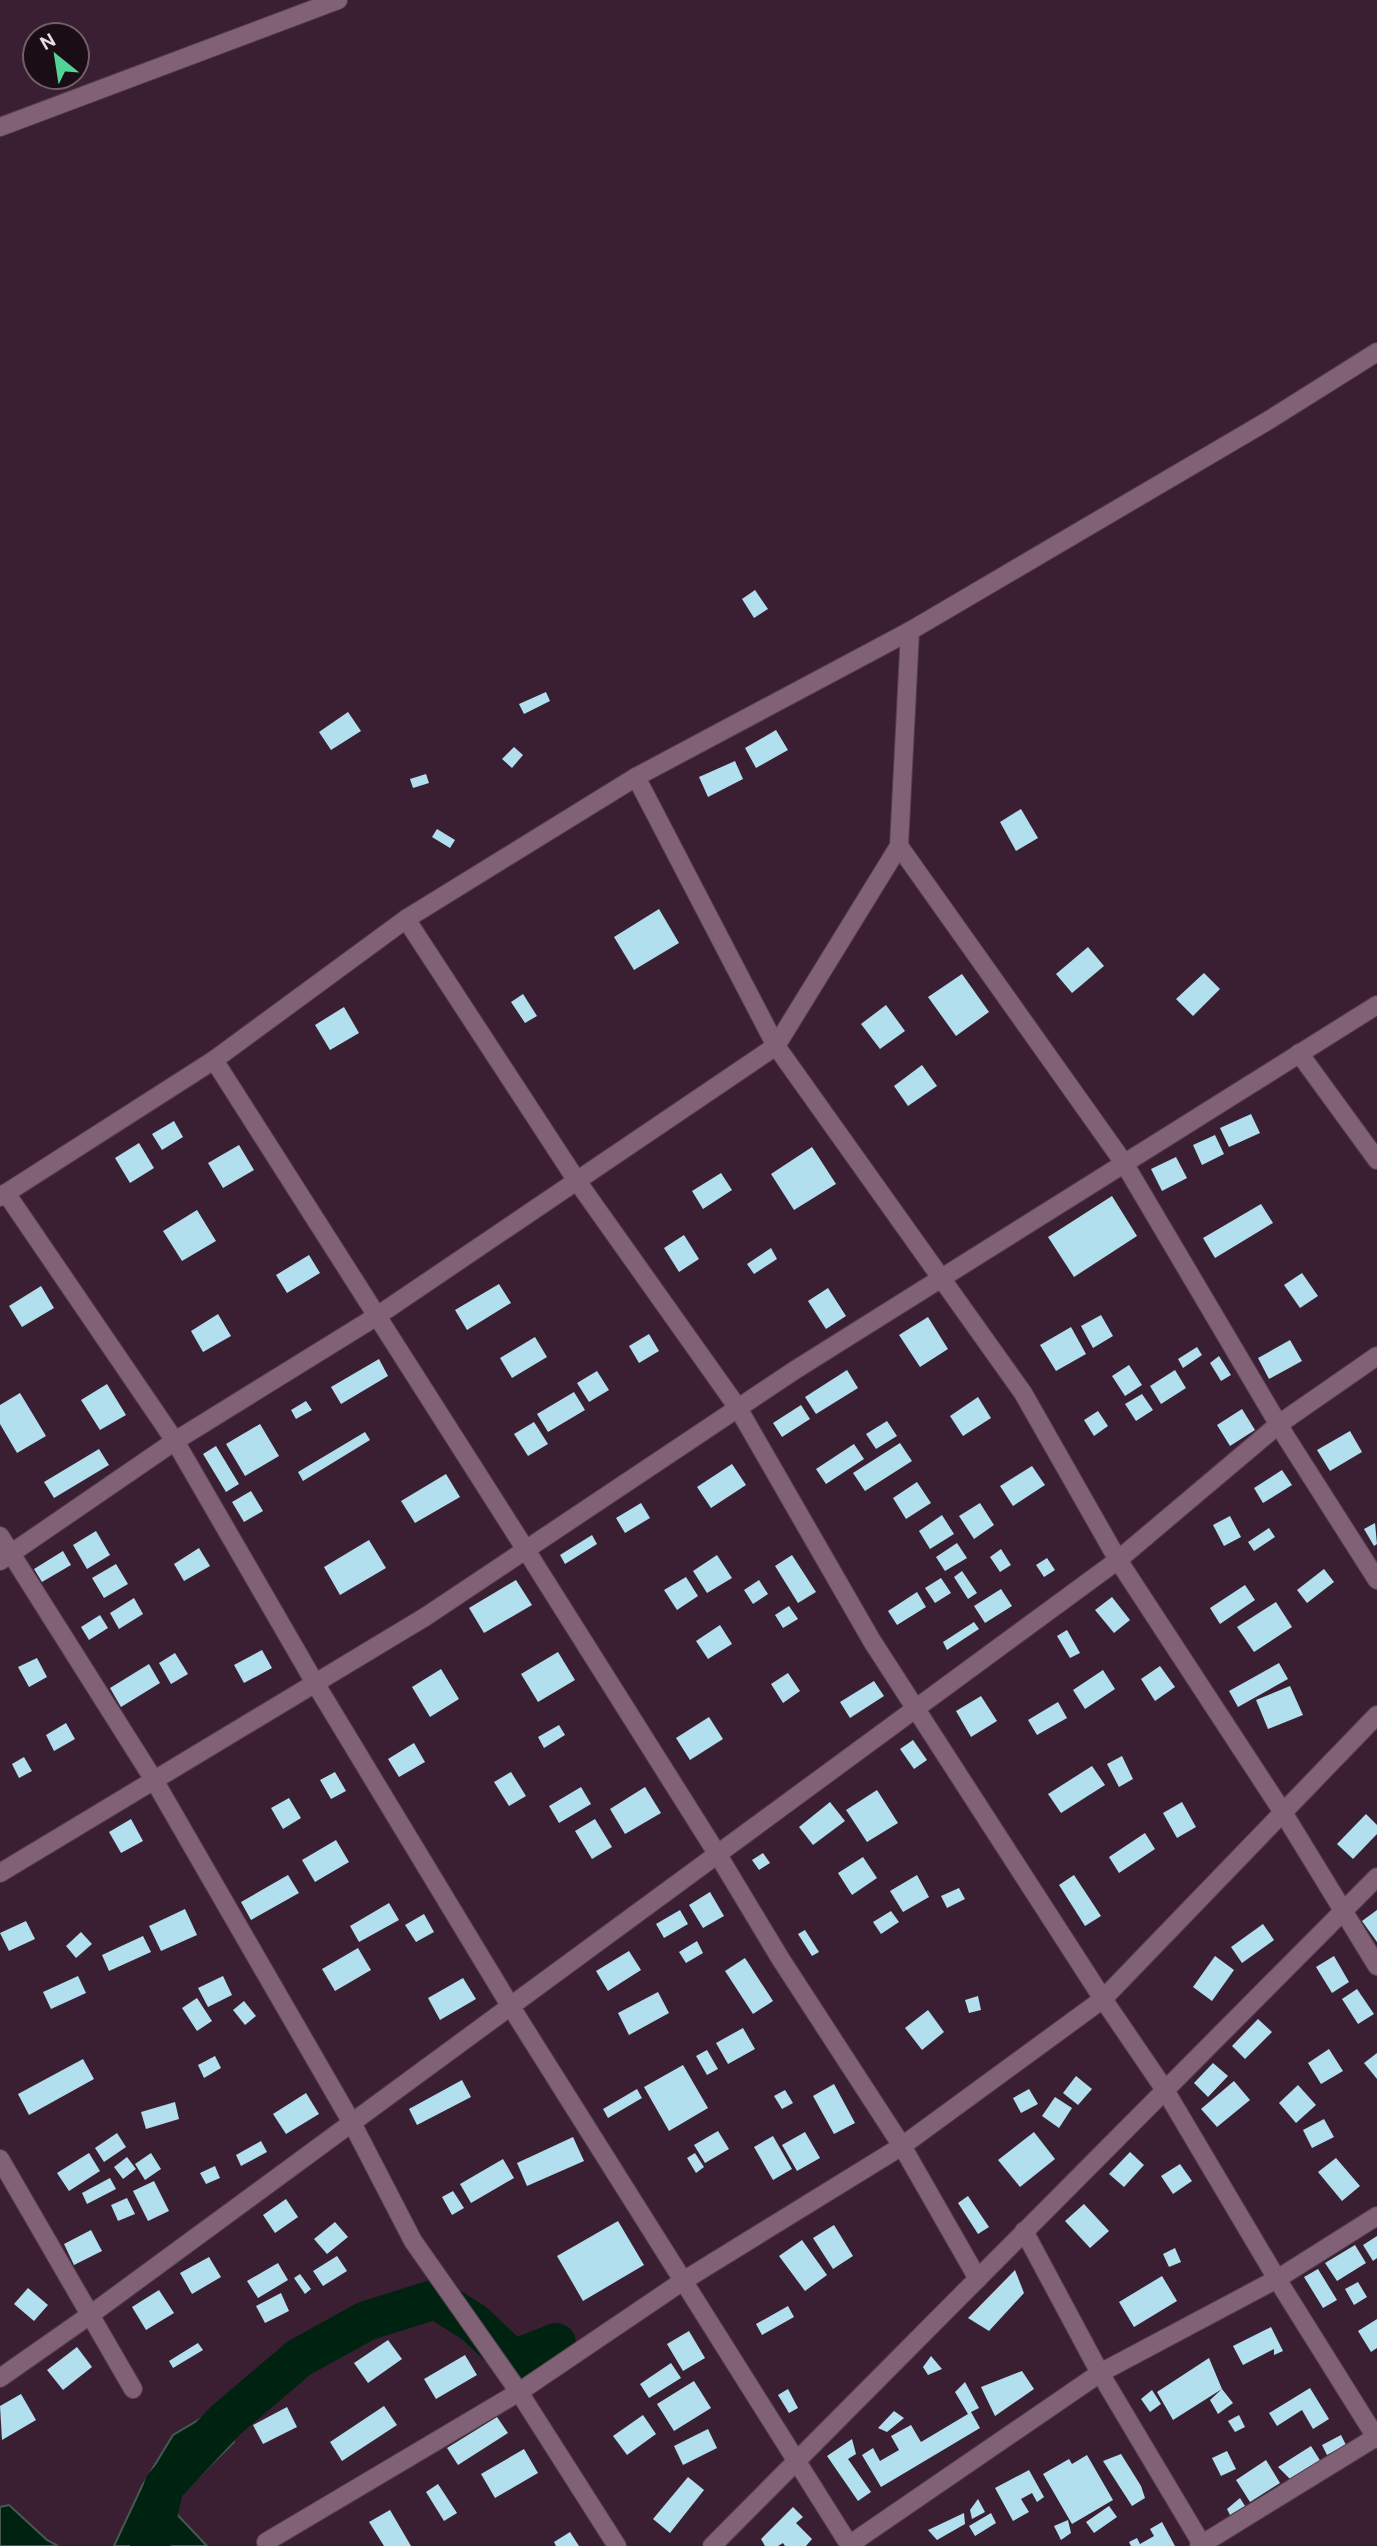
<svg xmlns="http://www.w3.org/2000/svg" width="1377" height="2546" viewBox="0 0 1377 2546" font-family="'DM Sans',sans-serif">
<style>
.water{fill:#021;stroke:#465950;stroke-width:2}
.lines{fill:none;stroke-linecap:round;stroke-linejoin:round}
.river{stroke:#021;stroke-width:40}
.building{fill:#b2dfee}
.minor-casing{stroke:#553e4e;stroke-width:20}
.minor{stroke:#816176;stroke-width:18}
</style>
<rect width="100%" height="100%" fill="#3a1f32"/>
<g class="water">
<path d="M219 2408 234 2442 169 2506 207 2546H114L142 2486 173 2435Z"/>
<path d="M9 2505 47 2540 58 2546H0V2507Z"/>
</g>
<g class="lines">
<path class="river" d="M150 2546 164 2486 225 2421 299 2358 366 2321 436 2299 474 2323 513 2360 556 2343"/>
</g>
<g class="building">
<path d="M755 590 768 609 754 618 742 599Z"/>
<path d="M546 692 550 701 524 714 519 704Z"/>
<path d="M348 712 361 731 331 750 319 732Z"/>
<path d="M776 730 788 750 756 768 745 748Z"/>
<path d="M514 747 523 755 512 768 502 759Z"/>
<path d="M735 761 743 779 708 797 699 777Z"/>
<path d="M426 774 429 783 413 788 410 779Z"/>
<path d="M1021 809 1038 838 1016 851 1000 822Z"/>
<path d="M437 829 455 840 450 848 432 837Z"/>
<path d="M659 909 679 943 634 970 614 937Z"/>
<path d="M1088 947 1104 966 1072 993 1056 974Z"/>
<path d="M1204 973 1220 989 1193 1016 1176 999Z"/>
<path d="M962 974 989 1012 956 1036 928 997Z"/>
<path d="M523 994 537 1016 525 1023 511 1002Z"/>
<path d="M886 1005 905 1031 880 1049 861 1024Z"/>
<path d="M344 1007 359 1033 330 1050 315 1025Z"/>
<path d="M922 1065 937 1086 908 1106 894 1086Z"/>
<path d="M1251 1114 1260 1133 1229 1147 1220 1128Z"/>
<path d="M174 1121 183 1137 162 1150 152 1134Z"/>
<path d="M1215 1135 1224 1154 1202 1165 1193 1145Z"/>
<path d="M139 1143 154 1168 130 1183 115 1158Z"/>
<path d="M239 1145 254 1170 223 1188 208 1163Z"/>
<path d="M812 1147 836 1184 794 1210 771 1174Z"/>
<path d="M1176 1157 1187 1178 1162 1191 1151 1169Z"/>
<path d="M721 1173 732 1190 703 1209 692 1191Z"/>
<path d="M1112 1196 1137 1236 1074 1277 1048 1237Z"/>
<path d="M1261 1204 1273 1223 1215 1258 1203 1238Z"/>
<path d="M197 1210 216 1241 182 1261 163 1231Z"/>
<path d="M684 1235 699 1259 679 1272 664 1248Z"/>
<path d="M771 1248 777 1259 754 1274 747 1264Z"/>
<path d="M309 1255 320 1273 287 1293 276 1275Z"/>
<path d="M1302 1273 1318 1296 1300 1308 1284 1285Z"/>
<path d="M499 1284 511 1303 467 1330 455 1310Z"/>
<path d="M41 1286 54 1308 22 1327 9 1306Z"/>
<path d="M828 1288 846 1316 826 1329 808 1301Z"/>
<path d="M218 1314 231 1336 203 1352 191 1331Z"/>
<path d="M1101 1315 1113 1336 1093 1348 1081 1326Z"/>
<path d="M928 1317 948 1349 920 1367 899 1335Z"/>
<path d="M1071 1327 1086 1354 1056 1371 1040 1345Z"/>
<path d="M649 1334 659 1351 639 1363 629 1346Z"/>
<path d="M535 1337 547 1357 512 1378 500 1358Z"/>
<path d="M1290 1340 1302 1361 1269 1379 1258 1358Z"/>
<path d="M1197 1347 1202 1355 1183 1368 1178 1359Z"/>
<path d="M1219 1356 1231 1375 1221 1381 1210 1363Z"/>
<path d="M379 1359 388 1376 341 1404 331 1387Z"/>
<path d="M1129 1365 1142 1385 1125 1396 1112 1376Z"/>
<path d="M847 1370 858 1388 816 1414 805 1397Z"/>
<path d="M1175 1370 1186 1388 1161 1404 1150 1386Z"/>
<path d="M597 1371 609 1390 589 1402 577 1383Z"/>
<path d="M107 1384 126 1415 100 1430 81 1400Z"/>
<path d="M574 1392 585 1410 548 1432 537 1414Z"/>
<path d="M20 1393 46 1436 17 1453 0 1424V1405Z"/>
<path d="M1142 1394 1153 1410 1136 1421 1125 1404Z"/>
<path d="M978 1397 991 1418 963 1436 950 1416Z"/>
<path d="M306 1401 312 1410 296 1419 291 1410Z"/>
<path d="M801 1405 810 1419 782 1437 773 1423Z"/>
<path d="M1242 1409 1255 1430 1230 1446 1217 1425Z"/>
<path d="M1098 1411 1108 1426 1094 1436 1084 1420Z"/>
<path d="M887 1421 897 1436 876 1449 866 1434Z"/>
<path d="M534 1422 548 1444 528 1456 514 1434Z"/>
<path d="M260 1424 279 1456 245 1476 226 1444Z"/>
<path d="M1350 1431 1362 1452 1330 1471 1317 1450Z"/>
<path d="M365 1432 370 1440 303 1481 298 1472Z"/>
<path d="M900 1443 912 1461 865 1491 853 1473Z"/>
<path d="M854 1444 864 1459 826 1484 816 1469Z"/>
<path d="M216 1446 239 1484 226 1492 203 1454Z"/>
<path d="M99 1449 109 1465 54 1498 44 1482Z"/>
<path d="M732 1464 746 1485 711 1508 697 1487Z"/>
<path d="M1032 1466 1045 1485 1013 1506 1000 1486Z"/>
<path d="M1282 1470 1292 1485 1263 1503 1254 1488Z"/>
<path d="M446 1474 460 1497 415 1523 401 1501Z"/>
<path d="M917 1482 931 1503 906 1519 893 1498Z"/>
<path d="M251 1491 263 1511 244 1522 232 1502Z"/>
<path d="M641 1503 650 1518 625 1533 616 1518Z"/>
<path d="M980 1503 994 1525 974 1539 959 1516Z"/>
<path d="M942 1515 954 1534 930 1549 919 1531Z"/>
<path d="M1230 1516 1241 1537 1224 1546 1213 1525Z"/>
<path d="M1375 1523 1377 1544 1374 1546 1364 1529Z"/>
<path d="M1269 1528 1275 1537 1254 1551 1248 1542Z"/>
<path d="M96 1531 110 1555 87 1569 73 1545Z"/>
<path d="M592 1535 597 1544 565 1564 560 1555Z"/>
<path d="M369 1540 386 1568 340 1595 324 1567Z"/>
<path d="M957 1543 967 1558 945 1571 936 1557Z"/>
<path d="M199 1548 210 1566 184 1581 174 1564Z"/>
<path d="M1001 1549 1011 1565 1000 1572 990 1557Z"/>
<path d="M63 1551 71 1565 42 1582 34 1569Z"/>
<path d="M717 1555 732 1578 707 1593 693 1571Z"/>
<path d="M792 1555 816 1592 798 1603 775 1566Z"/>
<path d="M1047 1558 1055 1570 1044 1577 1036 1565Z"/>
<path d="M116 1564 128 1584 104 1598 92 1578Z"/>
<path d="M1324 1569 1334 1582 1307 1603 1297 1590Z"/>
<path d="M962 1571 977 1593 968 1599 954 1577Z"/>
<path d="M686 1577 698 1596 677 1610 664 1590Z"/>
<path d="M941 1578 951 1593 935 1603 925 1588Z"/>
<path d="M516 1580 532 1605 484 1633 469 1608Z"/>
<path d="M759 1580 768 1594 753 1604 744 1590Z"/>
<path d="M1245 1585 1255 1600 1220 1624 1210 1608Z"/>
<path d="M1001 1589 1012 1606 985 1623 974 1606Z"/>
<path d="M917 1592 926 1607 897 1625 888 1611Z"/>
<path d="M1112 1597 1130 1620 1114 1633 1095 1610Z"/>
<path d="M134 1598 143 1614 119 1629 110 1613Z"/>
<path d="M1276 1602 1292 1627 1254 1652 1237 1627Z"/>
<path d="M789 1606 798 1619 783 1628 775 1615Z"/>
<path d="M100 1615 108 1628 89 1640 81 1627Z"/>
<path d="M974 1622 979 1629 947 1650 943 1642Z"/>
<path d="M720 1625 732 1644 708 1659 696 1641Z"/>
<path d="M1067 1630 1080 1653 1070 1658 1057 1636Z"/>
<path d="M262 1650 272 1668 244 1683 234 1665Z"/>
<path d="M558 1652 575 1680 538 1702 521 1674Z"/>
<path d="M175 1653 188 1674 171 1684 159 1663Z"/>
<path d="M37 1658 47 1677 29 1687 18 1667Z"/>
<path d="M1279 1663 1288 1679 1238 1707 1229 1691Z"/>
<path d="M149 1664 160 1683 121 1707 110 1688Z"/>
<path d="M1160 1666 1175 1687 1155 1701 1141 1679Z"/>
<path d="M441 1669 459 1699 430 1717 412 1687Z"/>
<path d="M1103 1670 1115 1689 1085 1709 1073 1690Z"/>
<path d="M788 1673 800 1691 783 1703 771 1684Z"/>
<path d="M874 1681 884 1696 850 1718 840 1702Z"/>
<path d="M1290 1686 1303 1715 1268 1729 1256 1700Z"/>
<path d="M981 1696 997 1721 971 1737 956 1711Z"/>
<path d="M1058 1702 1067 1718 1037 1735 1028 1720Z"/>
<path d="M709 1717 723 1739 690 1760 676 1738Z"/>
<path d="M66 1723 75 1739 54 1751 46 1735Z"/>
<path d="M559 1725 565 1735 544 1748 538 1737Z"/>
<path d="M913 1740 927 1760 914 1769 900 1749Z"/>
<path d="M414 1743 425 1762 399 1777 388 1759Z"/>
<path d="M1122 1756 1133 1779 1119 1787 1107 1764Z"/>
<path d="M24 1757 32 1771 19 1778 12 1764Z"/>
<path d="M1092 1766 1105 1785 1061 1813 1048 1794Z"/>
<path d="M335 1772 346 1791 331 1799 320 1780Z"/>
<path d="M511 1772 526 1796 509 1806 494 1782Z"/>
<path d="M581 1787 591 1804 559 1823 549 1806Z"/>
<path d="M645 1787 661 1813 625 1834 610 1809Z"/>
<path d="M877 1790 898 1823 867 1842 846 1810Z"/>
<path d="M289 1798 301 1818 283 1829 271 1808Z"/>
<path d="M830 1802 845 1821 813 1845 799 1827Z"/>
<path d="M1182 1802 1196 1827 1177 1838 1163 1813Z"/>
<path d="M1366 1814 1377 1825V1834L1353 1859 1337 1844Z"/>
<path d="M131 1819 143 1841 121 1853 109 1832Z"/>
<path d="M595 1819 612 1847 592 1859 575 1831Z"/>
<path d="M1145 1833 1155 1849 1119 1873 1109 1857Z"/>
<path d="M336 1840 349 1862 315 1882 302 1860Z"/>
<path d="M763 1853 770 1863 759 1870 752 1860Z"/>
<path d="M863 1857 877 1878 852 1895 838 1873Z"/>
<path d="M288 1875 299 1893 251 1920 241 1902Z"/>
<path d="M917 1875 929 1897 903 1912 890 1891Z"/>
<path d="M1074 1875 1101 1916 1085 1926 1059 1885Z"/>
<path d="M959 1888 965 1899 947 1908 941 1896Z"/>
<path d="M710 1892 724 1916 703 1928 689 1905Z"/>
<path d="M389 1903 399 1920 359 1942 350 1926Z"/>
<path d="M185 1909 197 1935 161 1951 149 1926Z"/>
<path d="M680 1910 688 1924 664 1938 656 1924Z"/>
<path d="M1377 1910V1942L1362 1921Z"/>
<path d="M891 1911 899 1922 881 1934 873 1922Z"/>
<path d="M424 1914 434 1932 416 1942 405 1925Z"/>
<path d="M26 1921 35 1939 9 1951 0 1933Z"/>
<path d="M1263 1924 1274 1940 1242 1963 1231 1947Z"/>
<path d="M805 1930 819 1952 812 1956 798 1934Z"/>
<path d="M81 1932 92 1944 76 1958 66 1946Z"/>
<path d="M143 1936 151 1952 109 1971 102 1955Z"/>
<path d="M697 1941 703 1953 686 1963 679 1952Z"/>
<path d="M358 1948 371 1970 335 1991 322 1969Z"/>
<path d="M629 1951 641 1970 608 1991 596 1971Z"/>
<path d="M1215 1956 1234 1970 1212 2001 1193 1987Z"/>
<path d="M1334 1956 1349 1982 1332 1993 1316 1967Z"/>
<path d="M745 1958 773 2001 753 2014 725 1971Z"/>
<path d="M78 1976 86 1993 51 2009 43 1992Z"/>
<path d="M223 1976 232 1995 208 2007 198 1988Z"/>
<path d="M463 1978 476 1999 440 2020 428 1998Z"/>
<path d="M1357 1989 1374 2014 1358 2024 1342 1999Z"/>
<path d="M658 1992 669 2013 629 2035 618 2013Z"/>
<path d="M978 1996 981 2010 969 2013 965 2000Z"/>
<path d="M197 1998 212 2021 197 2031 182 2008Z"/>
<path d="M244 2001 256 2016 245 2025 233 2010Z"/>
<path d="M928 2010 944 2032 922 2050 905 2028Z"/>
<path d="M1258 2019 1272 2032 1245 2059 1232 2046Z"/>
<path d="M743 2028 755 2049 728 2064 716 2043Z"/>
<path d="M1329 2049 1343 2071 1321 2084 1308 2063Z"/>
<path d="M707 2050 718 2069 707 2075 696 2056Z"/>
<path d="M1377 2053V2079L1364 2063Z"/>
<path d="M215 2056 221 2068 204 2078 198 2065Z"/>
<path d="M83 2059 94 2079 29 2115 18 2094Z"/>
<path d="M1213 2063 1228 2076 1208 2097 1194 2083Z"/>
<path d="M683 2065 708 2108 669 2131 644 2087Z"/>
<path d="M1076 2076 1092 2089 1078 2105 1063 2093Z"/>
<path d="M462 2080 471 2097 417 2125 409 2109Z"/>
<path d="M1234 2081 1250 2100 1217 2127 1201 2109Z"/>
<path d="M834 2084 855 2123 834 2134 813 2096Z"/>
<path d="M1298 2085 1316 2105 1296 2123 1279 2103Z"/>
<path d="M637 2089 642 2098 608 2118 603 2109Z"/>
<path d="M1029 2089 1038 2104 1021 2113 1013 2098Z"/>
<path d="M785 2090 793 2103 782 2109 774 2096Z"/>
<path d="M306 2093 319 2114 286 2134 273 2114Z"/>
<path d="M1055 2097 1072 2108 1059 2128 1042 2116Z"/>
<path d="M175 2102 179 2119 146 2129 141 2112Z"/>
<path d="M1324 2119 1334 2137 1312 2148 1303 2130Z"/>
<path d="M718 2131 729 2149 705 2163 694 2145Z"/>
<path d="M805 2132 820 2158 797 2171 782 2145Z"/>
<path d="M1034 2132 1055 2159 1020 2187 998 2160Z"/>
<path d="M117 2133 126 2147 104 2162 95 2148Z"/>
<path d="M773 2136 792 2169 773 2180 754 2147Z"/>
<path d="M573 2137 584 2161 527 2186 517 2163Z"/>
<path d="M261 2141 267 2152 241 2166 236 2155Z"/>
<path d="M1130 2152 1144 2165 1124 2187 1109 2174Z"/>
<path d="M89 2153 100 2171 69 2191 57 2173Z"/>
<path d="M151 2153 161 2169 145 2180 135 2164Z"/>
<path d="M695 2153 704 2167 696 2173 687 2158Z"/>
<path d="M127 2157 136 2169 123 2179 114 2167Z"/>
<path d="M1336 2158 1360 2186 1342 2201 1318 2172Z"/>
<path d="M503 2159 514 2178 471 2203 460 2184Z"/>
<path d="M1180 2164 1192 2181 1173 2194 1161 2176Z"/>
<path d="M215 2166 220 2178 206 2184 200 2173Z"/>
<path d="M110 2178 116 2189 87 2204 82 2193Z"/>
<path d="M154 2181 169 2211 148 2221 133 2191Z"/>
<path d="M453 2191 464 2208 452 2215 442 2197Z"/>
<path d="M968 2196 989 2227 978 2234 958 2203Z"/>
<path d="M127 2198 135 2214 118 2221 111 2205Z"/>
<path d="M286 2199 298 2217 275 2233 263 2215Z"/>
<path d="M1084 2204 1109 2231 1090 2248 1065 2221Z"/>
<path d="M618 2221 644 2265 583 2301 557 2256Z"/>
<path d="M335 2222 348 2237 327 2254 314 2239Z"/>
<path d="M834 2225 853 2256 833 2269 813 2238Z"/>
<path d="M91 2230 102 2251 74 2265 64 2244Z"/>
<path d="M1377 2236V2258L1373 2261 1363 2245Z"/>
<path d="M802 2240 827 2275 805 2291 779 2256Z"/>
<path d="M1355 2245 1366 2263 1337 2281 1325 2263Z"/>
<path d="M1175 2248 1181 2262 1169 2267 1163 2254Z"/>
<path d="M337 2256 347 2271 323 2286 313 2271Z"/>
<path d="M209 2257 221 2277 192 2294 180 2273Z"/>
<path d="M278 2263 288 2280 258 2298 247 2281Z"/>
<path d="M1318 2269 1337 2300 1323 2308 1304 2277Z"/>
<path d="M1015 2270 1024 2293 989 2331 968 2318Z"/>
<path d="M300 2274 311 2289 305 2294 294 2278Z"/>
<path d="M1162 2276 1177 2301 1134 2327 1119 2302Z"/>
<path d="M1358 2282 1367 2297 1354 2305 1345 2289Z"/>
<path d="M28 2288 48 2305 34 2321 14 2304Z"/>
<path d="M159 2290 174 2313 146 2330 132 2307Z"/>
<path d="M281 2293 289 2311 265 2323 256 2306Z"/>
<path d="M788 2306 794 2317 762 2335 756 2324Z"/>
<path d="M1377 2319V2348L1371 2352 1358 2331Z"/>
<path d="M1271 2327 1283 2351 1274 2355V2349L1243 2365 1233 2346Z"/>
<path d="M689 2331 705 2358 683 2371 667 2344Z"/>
<path d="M388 2340 402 2359 368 2383 354 2363Z"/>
<path d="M198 2343 203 2350 173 2368 169 2361Z"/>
<path d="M77 2347 92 2367 63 2390 47 2370Z"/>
<path d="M465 2355 477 2375 436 2399 424 2379Z"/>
<path d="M931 2356 942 2369 928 2375 923 2367Z"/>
<path d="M1209 2358 1222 2389 1233 2403 1218 2414 1210 2400 1222 2389 1173 2420 1157 2392Z"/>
<path d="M671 2363 681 2378 649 2398 640 2384Z"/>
<path d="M1022 2371 1034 2389 995 2416 981 2387Z"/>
<path d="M694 2381 711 2408 674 2431 657 2404Z"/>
<path d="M965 2382 979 2408 971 2412 980 2428 881 2487 862 2455 873 2448 880 2461 899 2450 891 2436 911 2425 921 2442 968 2414 955 2392Z"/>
<path d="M1310 2388 1329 2419 1313 2429 1302 2410 1277 2426 1269 2413Z"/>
<path d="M788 2389 798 2408 789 2413 778 2395Z"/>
<path d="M1152 2390 1161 2404 1150 2412 1141 2399Z"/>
<path d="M21 2394 36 2420 2 2440 0 2406Z"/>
<path d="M384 2406 397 2425 342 2461 330 2442Z"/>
<path d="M287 2407 297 2427 263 2444 253 2425Z"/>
<path d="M894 2411 904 2418 887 2432 878 2428Z"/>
<path d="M643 2415 656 2434 627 2455 613 2436Z"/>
<path d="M1239 2415 1245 2427 1235 2432 1228 2421Z"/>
<path d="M497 2417 508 2433 458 2465 447 2448Z"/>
<path d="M708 2429 717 2448 683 2465 674 2446Z"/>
<path d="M1341 2435 1346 2445 1327 2455 1322 2445Z"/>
<path d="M852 2439 856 2454 848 2459 871 2492 858 2501 827 2456Z"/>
<path d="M1311 2446 1321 2462 1291 2480 1278 2467Z"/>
<path d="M524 2449 538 2473 495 2498 481 2474Z"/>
<path d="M1227 2451 1236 2469 1221 2476 1212 2458Z"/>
<path d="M1121 2454 1141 2486 1145 2498 1132 2506 1103 2461Z"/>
<path d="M1087 2455 1113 2500 1072 2524 1043 2474 1069 2459 1072 2464Z"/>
<path d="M1266 2460 1280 2483 1250 2502 1236 2480Z"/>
<path d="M1029 2470 1044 2497 1037 2502 1032 2493 1021 2499 1029 2512 1013 2521 995 2488Z"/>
<path d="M688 2477 704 2490 670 2533 653 2519Z"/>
<path d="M438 2484 457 2513 444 2521 426 2492Z"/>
<path d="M1240 2498 1245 2506 1230 2515 1227 2509Z"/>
<path d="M978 2499 985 2512 972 2519 970 2510Z"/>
<path d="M1109 2506 1117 2517 1094 2533 1086 2522Z"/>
<path d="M793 2507 803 2517 796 2523 812 2539 806 2546H785L783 2543 778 2546H765L761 2539Z"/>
<path d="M390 2510 411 2546H384L369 2522Z"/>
<path d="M964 2513 965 2524 937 2540 928 2530Z"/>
<path d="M991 2513 996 2523 975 2536 969 2526Z"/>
<path d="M1068 2520 1071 2533 1061 2540 1054 2526Z"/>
<path d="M1162 2522 1175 2546H1131L1129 2542 1137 2538 1140 2544 1154 2536 1150 2529Z"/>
<path d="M570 2532 579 2546H556L554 2542Z"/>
</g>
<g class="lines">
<defs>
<g id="minor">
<path d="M0 127 338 0"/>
<path d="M636 777 776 1046 1023 1393 1118 1560 1284 1814 1377 1966"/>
<path d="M899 846 1124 1163 1286 1437 1377 1580"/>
<path d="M406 919 577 1181 738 1408 872 1641 1103 1999 1165 2090 1277 2279 1377 2439"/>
<path d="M1299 1053 1377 1160"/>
<path d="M214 1060 526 1550 718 1855 780 1958 902 2146 978 2279"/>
<path d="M6 1193 175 1441 315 1683 511 2007 850 2546"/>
<path d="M0 1197 214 1060 406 919 636 777 910 631 1269 420 1377 352"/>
<path d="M0 1536 154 1780 352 2123 413 2241 519 2392 617 2546"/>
<path d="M0 1561 175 1441 377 1316 776 1046 899 846 910 631"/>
<path d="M0 1873 425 1617 795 1370 1377 1005"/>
<path d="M0 2159 133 2389"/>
<path d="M1024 2231 1100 2373 1203 2546"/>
<path d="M0 2378 90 2315 1118 1560 1279 1424 1377 1356"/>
<path d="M849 2545 1100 2373 1277 2279 1377 2216"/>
<path d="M269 2546 266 2542 519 2392 683 2281 902 2146 1103 1999 1377 1715"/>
<path d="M712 2546 1377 1877"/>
<path d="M1199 2546 1376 2437"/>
</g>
</defs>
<use href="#minor" class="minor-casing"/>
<use href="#minor" class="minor"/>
</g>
<g transform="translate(56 56) rotate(330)"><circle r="33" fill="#1a0d16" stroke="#6e5f68" stroke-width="2"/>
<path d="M0-5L12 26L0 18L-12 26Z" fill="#53d396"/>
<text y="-10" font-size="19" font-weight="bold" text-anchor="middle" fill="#ebd9e4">N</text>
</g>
</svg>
